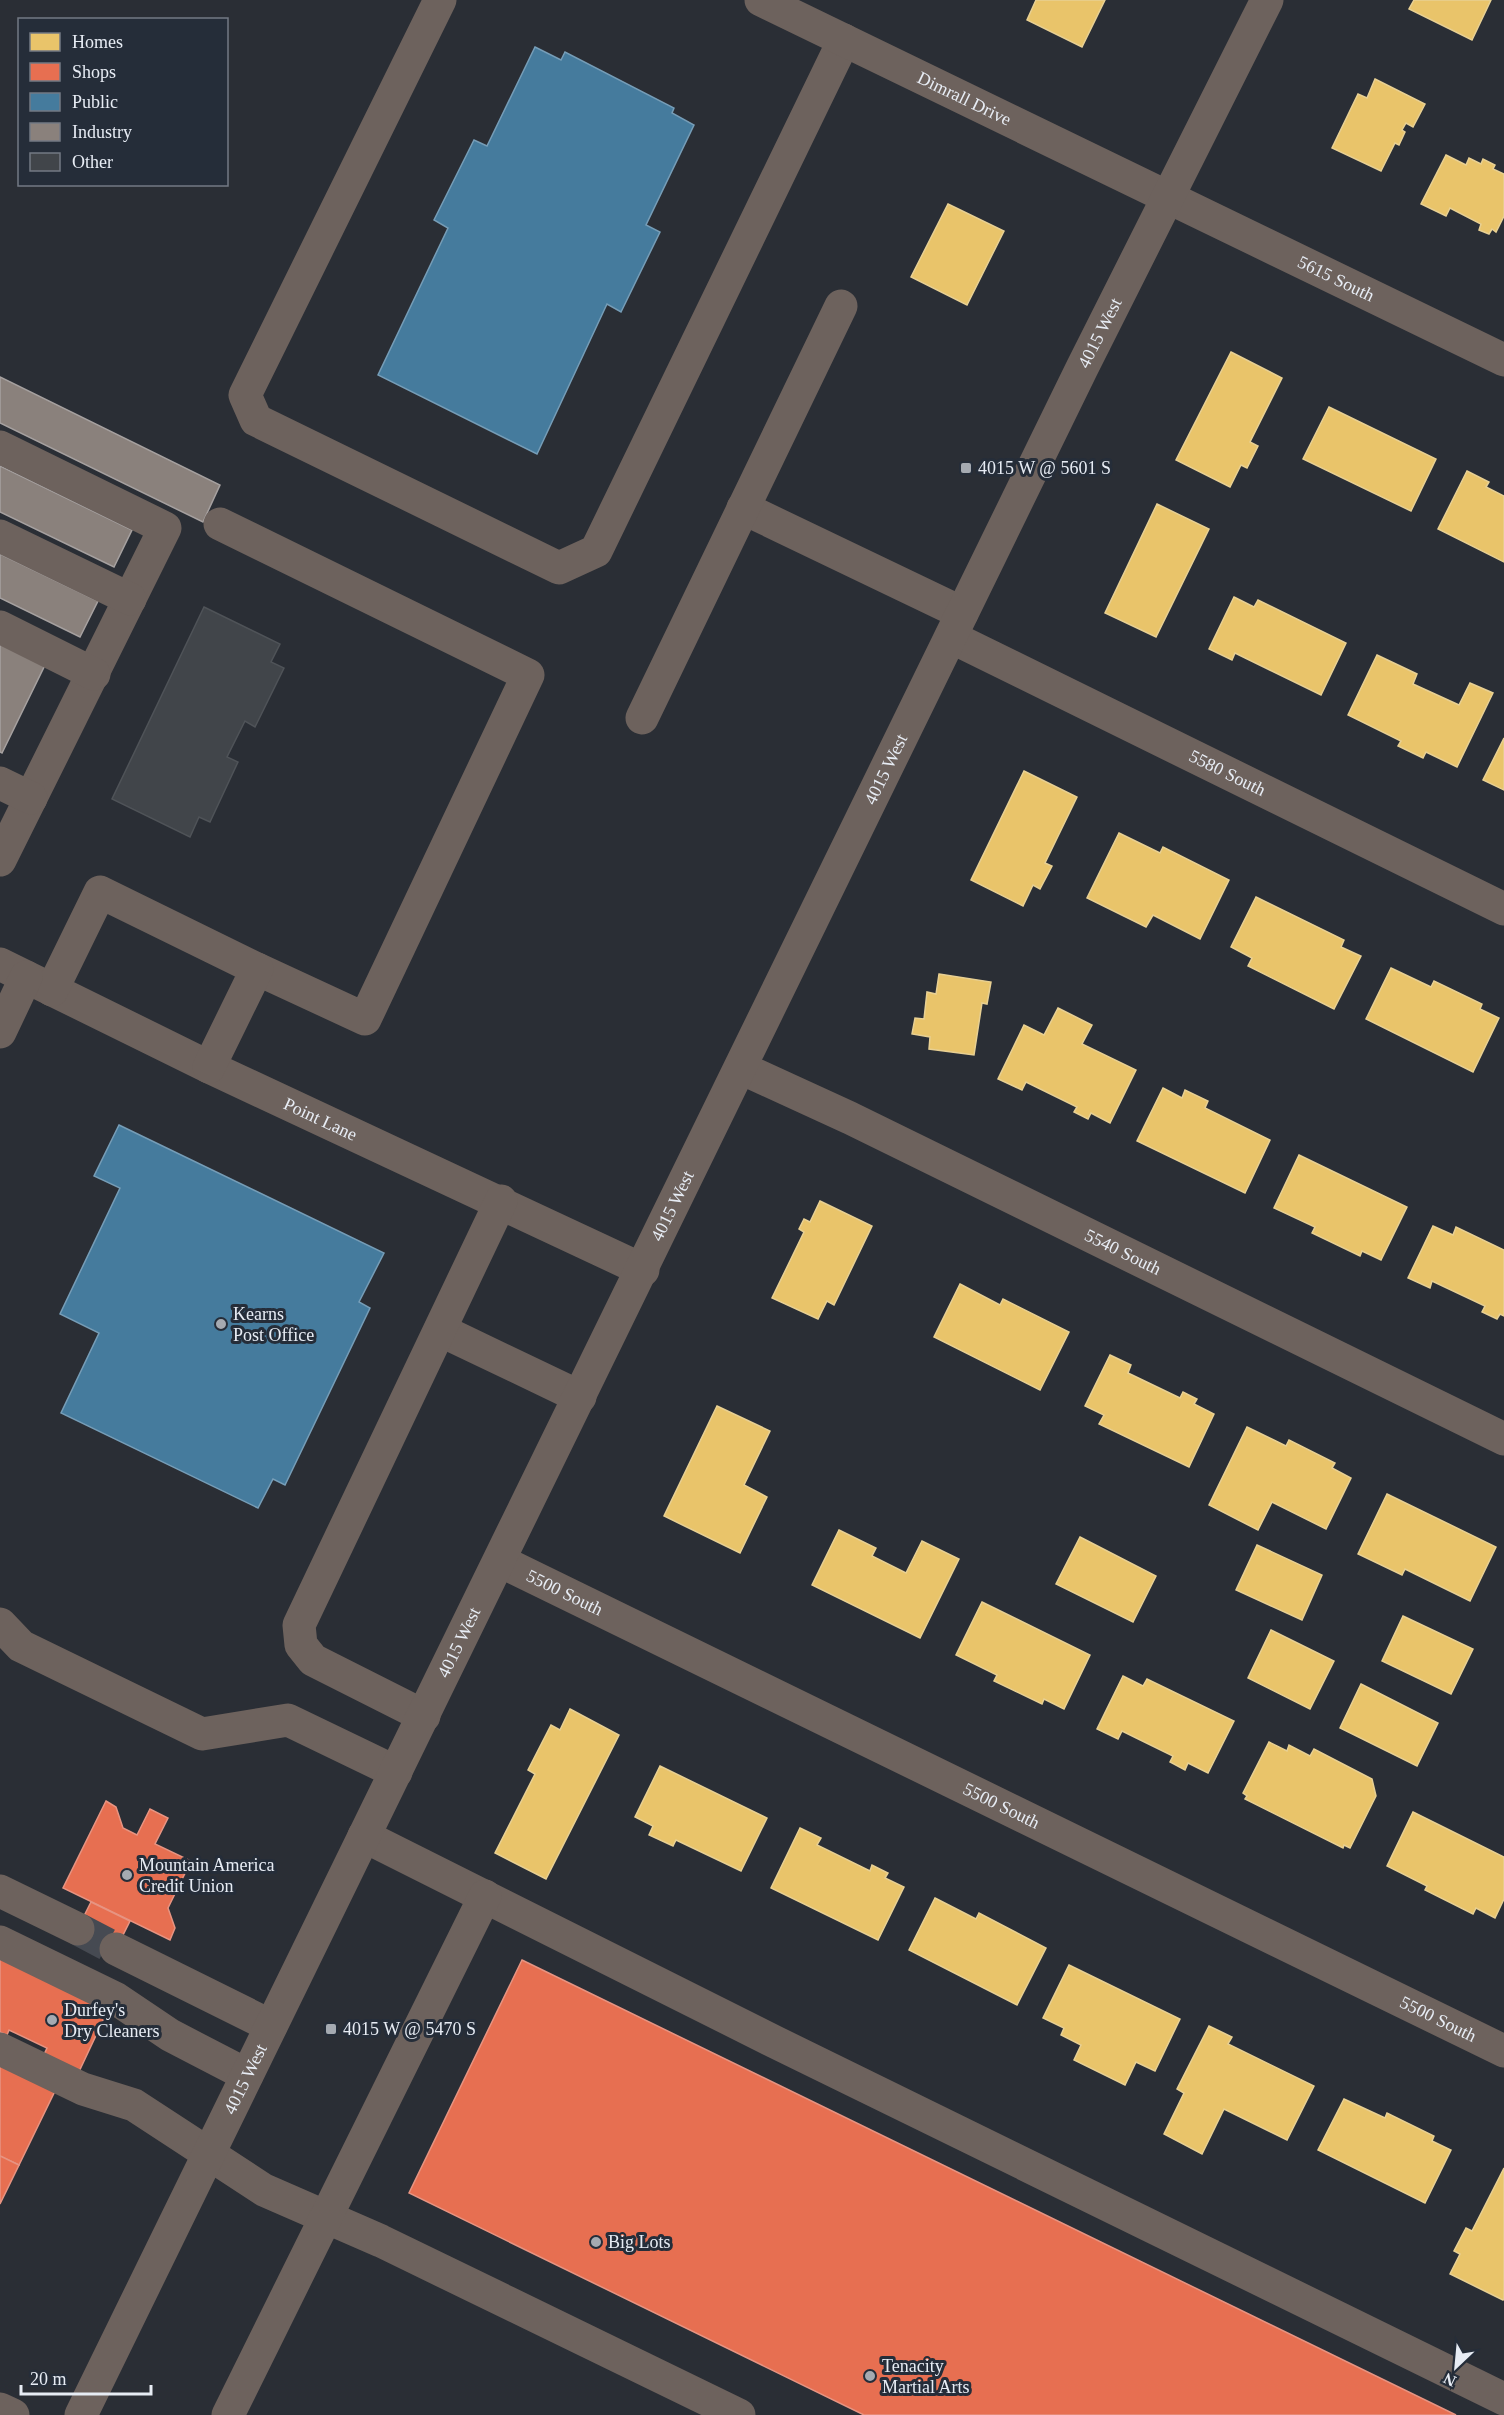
<svg xmlns="http://www.w3.org/2000/svg" width="1504" height="2415" viewBox="0 0 1504 2415" font-family="'Times New Roman',serif">
<style>
.homes{fill:#e9c46a;stroke:#e8d093;stroke-width:1.5}
.shops{fill:#e76f51;stroke:#e79482;stroke-width:1.5}
.public{fill:#457b9d;stroke:#769db7;stroke-width:1.5}
.industry{fill:#8a817c;stroke:#a6a1a0;stroke-width:1.5}
.building{fill:#41454a;stroke:#4f5358;stroke-width:1.5}
.lines{fill:none;stroke-linecap:round;stroke-linejoin:round}
.minor-tunnel{stroke:#464a52;stroke-width:33;stroke-dasharray:33 16;stroke-linecap:butt}
.minor{stroke:#6d625d;stroke-width:33}
.poi-dot{fill:#a5aab1;stroke:#252d39;stroke-width:2}
.labels{text-anchor:middle;stroke-width:6;stroke-linejoin:round;paint-order:stroke}
.street-label{font-size:18px;fill:#e7ecf4;stroke:#252d39}
.poi-label{font-size:18px;fill:#e7ecf4;stroke:#252d39;text-anchor:start}
</style>
<rect width="100%" height="100%" fill="#2a2e35"/>
<g class="homes">
<path d="M1036 0H1105L1082 47 1027 20Z"/>
<path d="M1414 0H1491L1472 40 1409 9Z"/>
<path d="M1375 79 1425 104 1413 127 1406 123 1402 130 1405 132 1399 145 1395 143 1381 171 1332 148 1358 94 1367 98Z"/>
<path d="M1446 155 1466 165 1469 158 1481 164 1483 159 1495 165 1493 169 1504 174V216L1496 232 1492 229 1489 234 1479 230 1481 224 1450 208 1446 216 1421 204Z"/>
<path d="M948 204 1004 231 967 305 911 277Z"/>
<path d="M1231 352 1282 378 1250 442 1258 446 1247 468 1241 465 1230 487 1176 460Z"/>
<path d="M1329 407 1436 459 1411 511 1303 459Z"/>
<path d="M1467 471 1489 482 1486 487 1504 496V562L1438 529Z"/>
<path d="M1157 504 1209 529 1156 637 1105 613Z"/>
<path d="M1234 597 1254 607 1258 600 1346 643 1321 695 1235 653 1232 660 1209 649Z"/>
<path d="M1377 655 1417 674 1413 684 1459 705 1470 683 1493 693 1457 767 1426 752 1423 758 1398 746 1401 741 1348 715Z"/>
<path d="M1504 738V790L1483 780Z"/>
<path d="M1024 771 1077 797 1045 863 1052 866 1040 889 1033 885 1023 906 971 880Z"/>
<path d="M1119 833 1160 853 1163 847 1229 880 1200 939 1153 915 1146 927 1087 898Z"/>
<path d="M1256 897 1344 940 1341 947 1361 956 1334 1009 1248 966 1252 958 1231 947Z"/>
<path d="M1391 968 1431 987 1434 981 1482 1004 1480 1009 1499 1018 1473 1072 1366 1019Z"/>
<path d="M939 974 991 982 987 1004 982 1003 974 1055 929 1049 930 1037 912 1034 915 1018 924 1019 927 992 936 994Z"/>
<path d="M1058 1008 1092 1025 1082 1044 1136 1070 1110 1123 1091 1113 1088 1119 1074 1112 1077 1107 1026 1082 1022 1090 998 1079 1024 1025 1044 1035Z"/>
<path d="M1163 1088 1182 1098 1185 1090 1208 1101 1205 1108 1270 1140 1245 1193 1137 1141Z"/>
<path d="M1299 1155 1407 1207 1381 1260 1362 1251 1360 1256 1312 1233 1315 1227 1274 1208Z"/>
<path d="M820 1201 872 1226 834 1305 827 1301 818 1319 772 1298 804 1232 799 1229 804 1219 810 1222Z"/>
<path d="M1433 1226 1453 1235 1456 1227 1504 1250V1316L1500 1314 1497 1319 1482 1312 1485 1306 1432 1281 1430 1288 1408 1278Z"/>
<path d="M960 1284 1000 1305 1003 1299 1069 1332 1040 1390 934 1337Z"/>
<path d="M1110 1355 1131 1365 1128 1373 1180 1398 1183 1392 1197 1399 1194 1404 1214 1414 1189 1467 1099 1424 1104 1415 1085 1406Z"/>
<path d="M717 1406 770 1431 744 1485 767 1497 740 1553 664 1516Z"/>
<path d="M1247 1427 1286 1446 1289 1440 1335 1463 1332 1468 1351 1478 1326 1529 1272 1502 1258 1530 1209 1505Z"/>
<path d="M1387 1494 1496 1547 1470 1601 1405 1569 1402 1575 1358 1554Z"/>
<path d="M839 1530 876 1548 872 1556 906 1573 922 1541 959 1559 920 1638 812 1585Z"/>
<path d="M1080 1537 1156 1576 1133 1622 1056 1584Z"/>
<path d="M1257 1545 1322 1575 1302 1620 1236 1590Z"/>
<path d="M982 1602 1090 1655 1064 1709 1044 1699 1042 1704 994 1681 997 1675 956 1655Z"/>
<path d="M1403 1616 1473 1649 1451 1694 1382 1661Z"/>
<path d="M1271 1630 1334 1661 1310 1709 1248 1678Z"/>
<path d="M1123 1676 1143 1686 1147 1679 1234 1721 1208 1773 1188 1763 1185 1770 1170 1762 1173 1756 1122 1731 1118 1739 1097 1729Z"/>
<path d="M1361 1684 1438 1723 1417 1766 1340 1728Z"/>
<path d="M570 1709 619 1735 546 1879 495 1853 535 1774 528 1770 551 1725 560 1730Z"/>
<path d="M1269 1742 1287 1751 1289 1745 1310 1756 1314 1749 1372 1779 1376 1796 1350 1848 1344 1845 1343 1848 1245 1799 1247 1796 1243 1793Z"/>
<path d="M660 1766 767 1818 741 1871 676 1840 673 1846 649 1835 653 1826 635 1817Z"/>
<path d="M1413 1812 1504 1857V1899L1495 1918 1476 1908 1473 1914 1425 1890 1427 1886 1387 1866Z"/>
<path d="M800 1828 821 1838 817 1845 870 1871 872 1865 888 1873 885 1878 904 1887 878 1940 771 1888Z"/>
<path d="M935 1898 976 1919 979 1913 1046 1948 1017 2005 909 1950Z"/>
<path d="M1069 1965 1180 2019 1155 2071 1136 2062 1125 2085 1074 2060 1081 2045 1061 2035 1064 2028 1043 2018Z"/>
<path d="M1209 2026 1232 2037 1228 2044 1314 2086 1287 2140 1224 2109 1202 2154 1164 2134 1184 2093 1177 2089Z"/>
<path d="M1344 2099 1385 2118 1387 2113 1434 2136 1432 2141 1451 2150 1425 2203 1318 2150Z"/>
<path d="M1504 2168V2299L1503 2300 1450 2274 1460 2254 1454 2251 1466 2228 1472 2231Z"/>
</g>
<g class="shops">
<path d="M106 1801 116 1807 123 1828 137 1835 150 1809 168 1818 155 1844 191 1861 168 1908 175 1928 170 1940 63 1888Z"/>
<path d="M91 1902 130 1921 111 1959 72 1940Z"/>
<path d="M0 1958 108 2010 76 2078 41 2061 47 2048 9 2030 7 2035 0 2032Z"/>
<path d="M522 1960 1456 2415H864L409 2193Z"/>
<path d="M0 2065 55 2091 19 2165 0 2156Z"/>
<path d="M0 2156 19 2165 0 2204Z"/>
</g>
<g class="public">
<path d="M535 47 561 60 565 52 674 108 672 113 694 125 646 225 660 232 621 312 607 304 537 454 378 375 448 228 434 220 474 140 487 146Z"/>
<path d="M119 1125 384 1253 359 1302 370 1308 285 1485 273 1479 258 1508 61 1413 99 1333 60 1314 120 1188 94 1176Z"/>
</g>
<g class="industry">
<path d="M0 377 220 485 203 522 0 423Z"/>
<path d="M0 466 132 530 114 567 0 512Z"/>
<path d="M0 554 98 601 80 637 0 598Z"/>
<path d="M0 640 46 663 2 753 0 752Z"/>
</g>
<path class="building" d="M204 607 280 644 271 662 284 668 255 727 245 721 227 757 238 762 210 822 199 817 190 837 112 799Z"/>
<g class="lines">
<path class="minor-tunnel" d="M78 1929 116 1949"/>
<g class="minor">
<path d="M440 0 245 395 256 420 559 568 596 551 844 40"/>
<path id="s1" d="M761 0 1504 360"/>
<path d="M0 447 165 528 0 860"/>
<path d="M743 508 962 613"/>
<path d="M220 524 528 675 365 1019 257 969"/>
<path d="M0 536 130 599"/>
<path d="M0 627 94 674"/>
<path id="s2" d="M951 637 1504 909"/>
<path d="M642 718 841 306"/>
<path d="M0 783 31 798"/>
<path id="s3" d="M0 964 209 1067 643 1270"/>
<path d="M52 990 100 892 257 969 209 1067"/>
<path d="M0 1032 26 977"/>
<path id="s4" d="M741 1068 850 1118 1504 1439"/>
<path d="M440 1330 580 1397"/>
<path id="s5" d="M500 1561 1504 2051"/>
<path d="M0 1624 21 1646 202 1734 288 1720 396 1772"/>
<path d="M424 1716 313 1660 301 1645 299 1625 501 1201"/>
<path d="M364 1836 775 2042 1504 2399"/>
<path d="M0 1891 78 1929"/>
<path d="M0 1942 115 1998 170 2035 247 2075"/>
<path d="M116 1949 271 2026"/>
<path d="M0 2049 83 2089 134 2105 264 2190 381 2241 739 2415"/>
<path d="M0 2409 13 2415"/>
<path id="s6" d="M81 2415 1082 368 1267 0"/>
<path d="M228 2415 485 1896"/>
</g>
</g>
<g class="poi-dot">
<rect x="960" y="462" width="12" height="12" rx="3"/>
<circle cx="221" cy="1324" r="6"/>
<circle cx="127" cy="1875" r="6"/>
<circle cx="52" cy="2020" r="6"/>
<rect x="325" y="2023" width="12" height="12" rx="3"/>
<circle cx="596" cy="2242" r="6"/>
<circle cx="870" cy="2376" r="6"/>
</g>
<g class="labels">
<g class="street-label">
<text dy="6" stroke="none"><textPath href="#s1" startOffset="226">Dimrall Drive</textPath></text>
<text dy="6" stroke="none"><textPath href="#s1" startOffset="639">5615 South</textPath></text>
<text dy="6" stroke="none"><textPath href="#s6" startOffset="2318">4015 West</textPath></text>
<text dy="6" stroke="none"><textPath href="#s6" startOffset="1832">4015 West</textPath></text>
<text dy="6" stroke="none"><textPath href="#s2" startOffset="308">5580 South</textPath></text>
<text dy="6" stroke="none"><textPath href="#s3" startOffset="356">Point Lane</textPath></text>
<text dy="6" stroke="none"><textPath href="#s6" startOffset="1346">4015 West</textPath></text>
<text dy="6" stroke="none"><textPath href="#s4" startOffset="424">5540 South</textPath></text>
<text dy="6" stroke="none"><textPath href="#s5" startOffset="72">5500 South</textPath></text>
<text dy="6" stroke="none"><textPath href="#s6" startOffset="860">4015 West</textPath></text>
<text dy="6" stroke="none"><textPath href="#s5" startOffset="558">5500 South</textPath></text>
<text dy="6" stroke="none"><textPath href="#s5" startOffset="1044">5500 South</textPath></text>
<text dy="6" stroke="none"><textPath href="#s6" startOffset="374">4015 West</textPath></text>
</g>
<g class="poi-label">
<text x="978" y="474">4015 W @ 5601 S</text>
<text x="233" y="1320">Kearns<tspan x="233" dy="21">Post Office</tspan></text>
<text x="139" y="1871">Mountain America<tspan x="139" dy="21">Credit Union</tspan></text>
<text x="64" y="2016">Durfey's<tspan x="64" dy="21">Dry Cleaners</tspan></text>
<text x="343" y="2035">4015 W @ 5470 S</text>
<text x="608" y="2248">Big Lots</text>
<text x="882" y="2372">Tenacity<tspan x="882" dy="21">Martial Arts</tspan></text>
</g>
</g>
<rect x="18" y="18" width="210" height="168" fill="#252d39" stroke="#737984" stroke-width="1.5"/>
<rect x="30" y="33" width="30" height="18" fill="#e9c46a" stroke="#737984" stroke-width="1.5"/>
<text x="72" y="48" font-size="18" fill="#e7ecf4">Homes</text>
<rect x="30" y="63" width="30" height="18" fill="#e76f51" stroke="#737984" stroke-width="1.5"/>
<text x="72" y="78" font-size="18" fill="#e7ecf4">Shops</text>
<rect x="30" y="93" width="30" height="18" fill="#457b9d" stroke="#737984" stroke-width="1.5"/>
<text x="72" y="108" font-size="18" fill="#e7ecf4">Public</text>
<rect x="30" y="123" width="30" height="18" fill="#8a817c" stroke="#737984" stroke-width="1.5"/>
<text x="72" y="138" font-size="18" fill="#e7ecf4">Industry</text>
<rect x="30" y="153" width="30" height="18" fill="#41454a" stroke="#737984" stroke-width="1.5"/>
<text x="72" y="168" font-size="18" fill="#e7ecf4">Other</text>
<g transform="translate(1456 2367) rotate(206)" stroke="#252d39" stroke-width="4.5" paint-order="stroke">
<path d="M0-4.5L10 22L0 15L-10 22Z" fill="#e7ecf4"/>
<text y="-9" font-size="16" font-weight="bold" text-anchor="middle" fill="#e7ecf4">N</text>
</g>
<path d="M21 2385v9h130v-9" fill="none" stroke="#e7ecf4" stroke-width="3"/>
<text x="30" y="2385" font-size="18" fill="#e7ecf4" stroke="#252d39" stroke-width="4.5" paint-order="stroke">20 m</text>
</svg>
